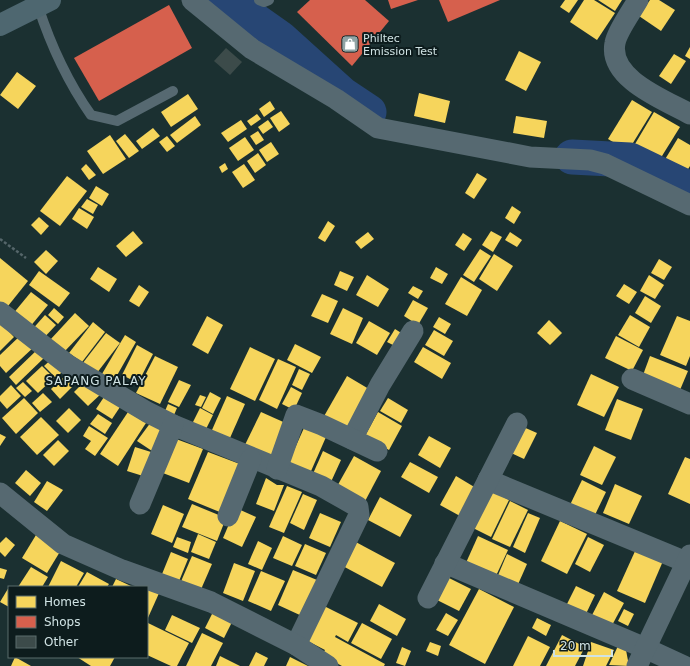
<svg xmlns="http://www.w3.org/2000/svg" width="690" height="666" viewBox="0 0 690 666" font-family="'DejaVu Sans',sans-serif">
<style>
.homes{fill:#f6d55c}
.shops{fill:#d6604d}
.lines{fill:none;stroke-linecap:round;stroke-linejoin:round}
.river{stroke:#274674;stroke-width:35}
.building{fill:#3c4b4a}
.path{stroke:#55666a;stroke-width:2.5;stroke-dasharray:3 2;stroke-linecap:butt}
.service{stroke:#566971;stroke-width:10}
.minor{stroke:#566971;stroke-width:21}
.primary{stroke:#4e6770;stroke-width:22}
.labels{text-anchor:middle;stroke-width:4;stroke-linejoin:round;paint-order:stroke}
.poi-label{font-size:11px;fill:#d0e3e4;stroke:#0d1c1d;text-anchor:start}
.neighbourhood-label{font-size:12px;letter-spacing:1px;fill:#d0e3e4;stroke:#0d1c1d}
</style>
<rect width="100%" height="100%" fill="#1b3031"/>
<g class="homes">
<path d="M565 0H578L569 13 560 7Z"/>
<path d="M584 0H594L615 13 597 40 570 22Z"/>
<path d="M598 0H622L615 11Z"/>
<path d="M650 0H659L675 10 661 31 639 16Z"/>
<path d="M690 47V59L685 56Z"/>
<path d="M519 51 541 62 526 91 505 80Z"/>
<path d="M674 54 686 61 671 84 659 76Z"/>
<path d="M17 72 36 86 18 109 0 95Z"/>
<path d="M419 93 450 101 445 123 414 116Z"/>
<path d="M188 94 198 109 171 127 161 112Z"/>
<path d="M632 100 652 112 628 151 608 139Z"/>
<path d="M270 101 275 109 264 117 259 109Z"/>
<path d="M281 111 290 124 279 132 270 118Z"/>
<path d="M654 112 680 127 657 164 632 149Z"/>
<path d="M257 114 261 119 251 126 247 121Z"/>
<path d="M195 116 201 125 177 143 170 135Z"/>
<path d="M516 116 547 121 544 138 513 133Z"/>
<path d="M241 120 247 129 228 142 221 133Z"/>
<path d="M268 120 273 127 263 134 258 127Z"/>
<path d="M153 128 160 136 142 149 136 141Z"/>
<path d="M258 131 264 140 256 145 250 136Z"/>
<path d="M125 134 139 151 129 158 116 141Z"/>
<path d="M110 135 126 159 103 174 87 151Z"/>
<path d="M167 136 175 146 167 152 159 142Z"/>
<path d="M245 137 254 150 238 161 229 148Z"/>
<path d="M678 138 690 145V166L682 179 661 166Z"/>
<path d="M271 142 279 154 267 162 259 150Z"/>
<path d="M258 153 266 165 255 173 247 161Z"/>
<path d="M225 163 228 169 222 173 219 167Z"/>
<path d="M86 164 96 175 89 180 81 169Z"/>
<path d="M244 164 255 180 243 188 232 172Z"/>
<path d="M477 173 487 179 474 199 465 193Z"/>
<path d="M67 176 87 191 60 226 40 211Z"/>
<path d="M96 186 109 194 102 206 89 198Z"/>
<path d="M87 199 98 205 93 214 81 207Z"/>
<path d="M512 206 521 212 514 224 505 218Z"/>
<path d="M79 208 94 217 87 229 72 219Z"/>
<path d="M39 217 49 226 41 235 31 225Z"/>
<path d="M328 221 335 226 325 242 318 238Z"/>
<path d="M133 231 143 243 126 257 116 246Z"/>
<path d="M491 231 502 237 493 252 482 245Z"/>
<path d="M368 232 374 239 361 249 355 242Z"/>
<path d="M510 232 522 240 517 247 505 240Z"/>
<path d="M463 233 472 239 464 251 455 245Z"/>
<path d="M480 249 491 256 474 282 463 275Z"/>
<path d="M46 250 58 261 46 274 34 262Z"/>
<path d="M494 254 513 266 497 291 479 279Z"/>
<path d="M0 258 28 281 4 311 0 308Z"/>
<path d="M659 259 672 267 664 280 651 273Z"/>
<path d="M98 267 117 279 109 292 90 279Z"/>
<path d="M436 267 448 274 442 284 430 278Z"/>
<path d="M39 271 70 293 59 307 29 285Z"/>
<path d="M340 271 354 277 347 291 334 285Z"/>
<path d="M367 275 389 289 378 307 356 295Z"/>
<path d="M649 275 664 285 655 299 640 291Z"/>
<path d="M461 277 482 290 467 316 445 304Z"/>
<path d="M624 284 637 292 629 304 616 296Z"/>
<path d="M139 285 149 292 139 307 129 301Z"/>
<path d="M413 286 423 291 418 299 408 293Z"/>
<path d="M31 292 48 305 29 328 12 315Z"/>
<path d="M322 294 338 301 328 323 311 316Z"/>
<path d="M645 296 661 306 651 323 635 313Z"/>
<path d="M413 300 428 308 418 325 404 316Z"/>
<path d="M54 308 64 317 58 324 48 315Z"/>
<path d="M343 308 363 318 352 344 330 334Z"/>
<path d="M75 313 89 326 63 353 50 340Z"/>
<path d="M45 315 56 325 40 342 30 332Z"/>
<path d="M630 315 650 327 639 347 618 335Z"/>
<path d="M207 316 223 325 208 354 192 345Z"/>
<path d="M677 316 690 321V356L686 366 660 355Z"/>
<path d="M439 317 451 324 445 334 433 327Z"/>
<path d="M549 320 562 333 550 345 537 333Z"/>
<path d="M369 321 390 333 377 355 356 343Z"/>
<path d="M0 322 14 337 0 351Z"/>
<path d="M93 322 105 332 82 362 69 353Z"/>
<path d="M395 329 406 336 399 348 387 342Z"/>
<path d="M434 330 453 341 444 356 425 345Z"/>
<path d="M23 333 35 346 6 373 0 366V355Z"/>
<path d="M106 333 120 343 93 378 79 368Z"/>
<path d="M125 335 136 342 111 386 99 379Z"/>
<path d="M616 336 643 350 632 371 605 358Z"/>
<path d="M295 344 321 357 312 373 287 360Z"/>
<path d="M137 345 153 354 138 383 122 375Z"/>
<path d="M250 347 275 359 255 401 230 389Z"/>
<path d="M423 347 451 363 442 379 414 362Z"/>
<path d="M39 348 46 356 16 385 9 377Z"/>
<path d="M55 356 66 368 56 378 44 366Z"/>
<path d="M155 356 178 367 160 404 136 393Z"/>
<path d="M650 356 688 371 680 390 643 375Z"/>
<path d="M278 359 296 367 277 409 259 400Z"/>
<path d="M42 366 54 378 38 393 26 381Z"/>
<path d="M299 369 310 374 302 390 292 385Z"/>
<path d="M67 374 75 384 60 399 51 389Z"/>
<path d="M591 374 619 387 604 417 577 405Z"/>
<path d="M347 376 374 392 351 433 323 418Z"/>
<path d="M88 378 102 393 88 406 74 392Z"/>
<path d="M179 380 191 385 179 407 168 402Z"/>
<path d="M23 382 32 391 25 397 16 388Z"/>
<path d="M11 385 21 396 7 409 0 401V396Z"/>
<path d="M291 387 302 393 294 410 282 404Z"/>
<path d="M108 391 124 401 112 419 96 409Z"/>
<path d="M210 392 221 398 213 414 202 408Z"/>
<path d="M43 393 52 402 40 412 32 403Z"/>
<path d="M200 395 206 397 201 407 195 405Z"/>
<path d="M227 396 245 404 226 447 208 439Z"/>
<path d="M24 398 38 413 16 434 2 418Z"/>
<path d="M388 398 408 410 401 423 380 411Z"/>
<path d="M617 399 643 409 631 440 605 430Z"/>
<path d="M168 404 177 408 171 422 162 418Z"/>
<path d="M69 408 81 420 68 433 56 421Z"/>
<path d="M200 408 213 415 202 437 189 430Z"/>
<path d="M128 412 146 423 118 466 100 454Z"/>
<path d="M261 412 290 425 270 463 242 451Z"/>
<path d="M378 412 402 426 389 450 365 436Z"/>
<path d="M98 414 112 423 105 434 90 424Z"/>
<path d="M41 417 59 435 37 455 20 437Z"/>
<path d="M151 422 165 433 152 451 137 441Z"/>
<path d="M89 426 108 438 95 456 85 449 91 441 83 436Z"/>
<path d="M521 426 537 433 524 459 509 452Z"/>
<path d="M304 428 326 437 308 478 286 468Z"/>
<path d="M0 434 6 437 0 446Z"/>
<path d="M168 436 203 449 189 483 155 470Z"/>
<path d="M429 436 451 448 440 468 418 455Z"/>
<path d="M58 440 69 451 54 466 43 455Z"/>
<path d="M594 446 616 457 602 485 580 475Z"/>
<path d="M135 447 151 452 143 476 127 471Z"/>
<path d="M323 451 341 460 330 484 312 476Z"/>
<path d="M208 452 245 466 227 515 188 499Z"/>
<path d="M354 456 381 471 363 505 335 490Z"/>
<path d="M685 457 690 459V504L668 494Z"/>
<path d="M410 462 438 477 429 493 401 477Z"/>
<path d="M26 470 41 483 30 496 15 483Z"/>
<path d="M456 476 476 488 460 516 440 505Z"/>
<path d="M266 478 277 485H284L274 511 256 504Z"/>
<path d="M582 480 606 492 593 519 569 507Z"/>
<path d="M47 481 63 490 47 511 34 502Z"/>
<path d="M615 484 642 496 629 524 603 513Z"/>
<path d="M287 486 302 492 284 533 269 527Z"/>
<path d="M490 490 509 500 491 537 471 527Z"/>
<path d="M303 494 317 500 304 530 290 523Z"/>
<path d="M380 497 412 515 400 537 368 520Z"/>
<path d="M510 501 528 510 510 547 492 539Z"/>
<path d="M192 504 226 518 217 541 182 527Z"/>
<path d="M163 505 184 514 172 543 151 534Z"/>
<path d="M236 508 256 517 242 547 223 538Z"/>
<path d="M320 513 341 522 330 547 309 538Z"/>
<path d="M528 513 540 518 525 553 513 547Z"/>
<path d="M560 521 587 534 567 574 541 561Z"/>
<path d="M198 534 216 542 209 559 191 552Z"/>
<path d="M36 535 61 550 47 573 22 558Z"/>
<path d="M283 536 302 545 292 566 273 558Z"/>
<path d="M478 536 508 550 495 578 465 565Z"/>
<path d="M6 537 15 545 5 557 0 552V543Z"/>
<path d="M177 537 191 542 188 553 173 547Z"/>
<path d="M588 537 604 545 590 572 575 564Z"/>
<path d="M352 540 395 563 382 587 339 564Z"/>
<path d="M258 541 272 548 262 570 248 564Z"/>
<path d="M305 544 326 553 316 575 295 566Z"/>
<path d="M636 549 663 561 645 603 617 591Z"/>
<path d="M171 552 188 559 177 586 160 579Z"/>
<path d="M507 554 527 564 516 589 496 580Z"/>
<path d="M192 556 212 564 199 594 179 586Z"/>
<path d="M61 561 84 573 76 587H48Z"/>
<path d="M234 563 255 571 243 601 223 593Z"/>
<path d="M31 567 48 577 42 587H18Z"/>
<path d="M0 568 7 570 4 579 0 578Z"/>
<path d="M293 570 317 580 302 616 278 605Z"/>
<path d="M261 571 285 581 271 611 248 601Z"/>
<path d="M87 572 109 584 107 587H78Z"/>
<path d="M449 578 471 589 459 611 437 600Z"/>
<path d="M116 579 133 587H112Z"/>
<path d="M576 586 595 595 584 618 564 610Z"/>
<path d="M9 587V607L0 602Z"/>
<path d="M147 587 160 591 147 620Z"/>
<path d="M479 589 514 607 485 664 449 645Z"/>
<path d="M604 592 624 603 610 629 590 619Z"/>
<path d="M320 604 358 623 348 642 336 635 335 637 385 664 384 666H342L322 655 325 650 302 638Z"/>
<path d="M379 604 406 619 397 636 370 621Z"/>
<path d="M624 609 634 614 628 626 618 621Z"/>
<path d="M214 610 233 620 224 638 205 628Z"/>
<path d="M446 613 458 620 448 636 436 630Z"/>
<path d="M172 615 200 628 192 643 165 630Z"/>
<path d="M537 618 551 625 546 636 532 628Z"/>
<path d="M148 623 189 643 177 666H171L147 655Z"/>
<path d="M362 623 392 639 381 659 351 643Z"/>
<path d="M202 633 223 643 211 666H186Z"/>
<path d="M562 635 585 647 575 666H546Z"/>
<path d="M528 636 550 647 540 666H513Z"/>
<path d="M430 642 441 646 438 656 426 651Z"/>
<path d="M591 642 614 650 606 666H583Z"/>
<path d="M618 646 626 650 629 666 609 665Z"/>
<path d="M402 647 411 651 405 666 396 663Z"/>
<path d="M256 652 268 658 264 666H249Z"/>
<path d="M220 656 240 666H216Z"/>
<path d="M15 657 31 666H11Z"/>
<path d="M77 657H115L110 666H91Z"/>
<path d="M290 657 308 666H286Z"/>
</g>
<g class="shops">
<path d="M310 0H365L389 21 352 66 297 12Z"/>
<path d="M388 0H418L391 9Z"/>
<path d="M439 0H500L448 22Z"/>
<path d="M169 5 192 48 99 101 74 58Z"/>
</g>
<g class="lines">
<g class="river">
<path d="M226 0 280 38 342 94 369 112"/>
<path d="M572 157 630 160 690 189"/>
</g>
</g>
<path class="building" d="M226 48 242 62 230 75 214 61Z"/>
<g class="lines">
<path class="path" d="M0 239 26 258"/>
<g class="service">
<path d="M259 0 264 2 269 0"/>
<path d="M38 6C51 46 67 81 91 115L117 121 173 91"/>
</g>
<g class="minor">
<path d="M192 0 252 49 336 99 378 128 530 157 590 160 605 164 690 205"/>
<path d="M638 0C632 11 617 31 615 43 608 79 665 100 690 114"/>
<path d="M0 312 68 365 147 412 173 425 321 486 358 507 359 515 296 645"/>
<path d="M632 379 690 404"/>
<path d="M352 439 380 385 413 331"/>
<path d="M277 469 296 415 322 425 377 451"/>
<path d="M488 480 686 562 690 565"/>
<path d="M0 493 63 544 122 570 211 602 296 645 328 666"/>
<path d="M140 504 173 425"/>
<path d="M228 516 251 459"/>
<path d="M445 563 645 648 684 666"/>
<path d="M428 598 517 423"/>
<path d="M637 666 690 555"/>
</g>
<path class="primary" d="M0 25 50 0"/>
</g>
<defs>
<symbol id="shop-square" viewBox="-11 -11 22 22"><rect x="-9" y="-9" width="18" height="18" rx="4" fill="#91a4a5" stroke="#0d1c1d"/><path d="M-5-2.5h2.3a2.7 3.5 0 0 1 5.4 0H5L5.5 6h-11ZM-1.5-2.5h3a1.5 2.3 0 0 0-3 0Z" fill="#fff"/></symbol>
</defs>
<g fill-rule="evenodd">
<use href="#shop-square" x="340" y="34" width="20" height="20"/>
</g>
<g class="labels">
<g class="poi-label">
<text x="363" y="42">Philtec<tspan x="363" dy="13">Emission Test</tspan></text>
</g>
<g class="neighbourhood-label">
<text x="96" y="385">SAPANG PALAY</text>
</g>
</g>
<rect x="8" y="586" width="140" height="72" fill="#0d1c1d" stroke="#5b6c6d"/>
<rect x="16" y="596" width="20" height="12" fill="#f6d55c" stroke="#5b6c6d"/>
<text x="44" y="606" font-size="12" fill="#d0e3e4">Homes</text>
<rect x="16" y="616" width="20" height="12" fill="#d6604d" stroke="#5b6c6d"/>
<text x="44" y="626" font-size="12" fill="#d0e3e4">Shops</text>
<rect x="16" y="636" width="20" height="12" fill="#3c4b4a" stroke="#5b6c6d"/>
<text x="44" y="646" font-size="12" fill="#d0e3e4">Other</text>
<path d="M554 650v6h58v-6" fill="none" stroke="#d0e3e4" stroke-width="2"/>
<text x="560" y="650" font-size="12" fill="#d0e3e4" stroke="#0d1c1d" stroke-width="3" paint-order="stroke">20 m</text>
</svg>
